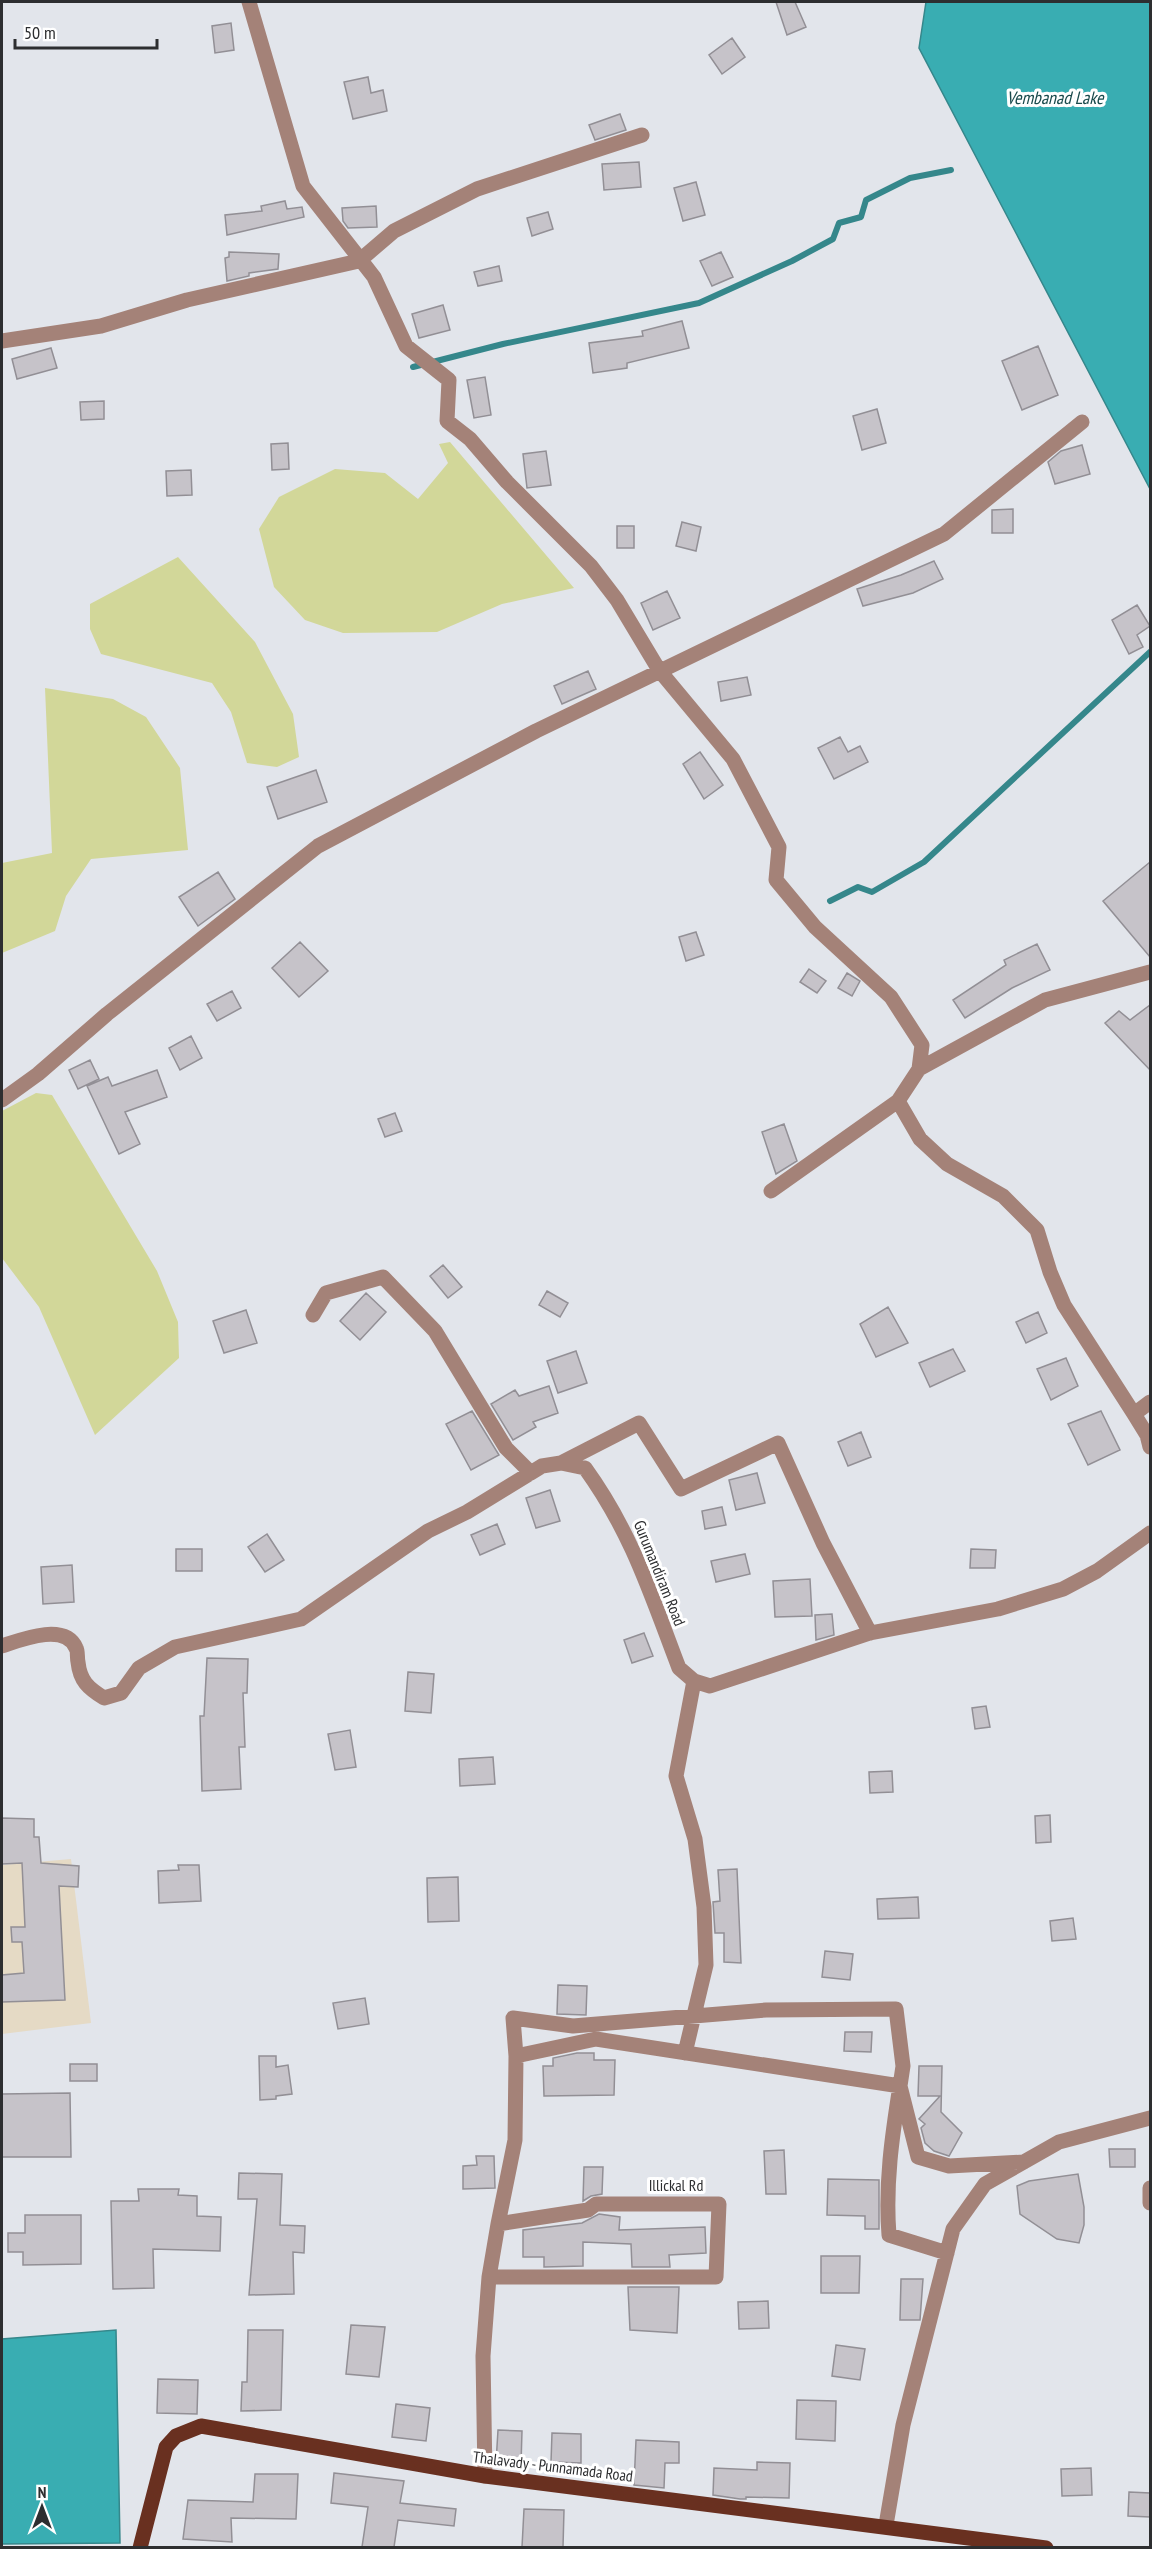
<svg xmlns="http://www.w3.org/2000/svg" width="1152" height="2549" font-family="'PT Sans Narrow',sans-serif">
<rect width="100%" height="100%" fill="#e2e5eb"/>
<path fill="#e5dac5" d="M71,1859L91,2023L2,2034V1865Z"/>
<path fill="#d2d799" d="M450,442L574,588L502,604L437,632L343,633L305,620L274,587L259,529L279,497L335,469L385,473L418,499L448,463L439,444Z
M178,557L255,642L293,714L299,757L277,767L247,763L231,712L212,683L101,654L90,629V604Z
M45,688L113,699L146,717L180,768L188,850L91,859L66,896L55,931L2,953V863L52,853Z
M36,1093L52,1095L157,1271L178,1322L179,1358L95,1435L39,1307L2,1258V1111Z"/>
<path fill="#39adb2" stroke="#35878b" stroke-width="1.5" d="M926,2H1150V489L919,48Z
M116,2330L120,2543L2,2544V2339Z"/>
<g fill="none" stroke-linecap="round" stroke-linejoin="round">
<path stroke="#35878b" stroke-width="6" d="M413,367L503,344L699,303L792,261L833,239L839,223L861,217L866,200L910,178L951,170
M830,901L858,887L872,892L924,862L1150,652"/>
</g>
<path fill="#c6c3c9" stroke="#928f95" stroke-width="1.5" d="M776,2H795L806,27L787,35Z
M231,23L234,50L215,53L212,26Z
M732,38L745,57L722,74L709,55Z
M368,77L371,93L383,90L387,111L353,119L344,82Z
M620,114L626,130L595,140L589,125Z
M639,162L641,187L604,190L602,164Z
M696,182L705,215L683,221L674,188Z
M285,201L287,209L302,207L304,217L227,235L225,215L262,211L261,206Z
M376,206L377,227L348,228L343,221L342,208Z
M548,212L553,229L532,236L527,218Z
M229,252L279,254L278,269L249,273V276L227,281L225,258L229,257Z
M721,252L733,277L712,286L700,261Z
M499,266L502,281L478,286L474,272Z
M443,305L450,330L419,338L412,314Z
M682,321L689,348L627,363V368L593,373L589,343L643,336L642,331Z
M1038,346L1058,395L1022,410L1002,361Z
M51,348L57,368L17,379L12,359Z
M485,377L491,415L474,418L467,380Z
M104,401V419L81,420L80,402Z
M877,409L886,443L862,450L853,416Z
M288,443L289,469L272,470L271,444Z
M1082,445L1090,474L1055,484L1048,462L1061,451Z
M546,451L551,485L527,488L523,454Z
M191,470L192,495L167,496L166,471Z
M1013,509V533H992V510Z
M682,522L701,527L696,551L676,546Z
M617,526H634V548H617Z
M934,561L943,579L913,593L863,606L857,589L901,575Z
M667,591L680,618L653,630L641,603Z
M1137,605L1150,626L1137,635L1143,647L1129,654L1112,620Z
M588,671L596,689L562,704L554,686Z
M747,677L751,695L721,701L718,682Z
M840,737L848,752L860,746L868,762L834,779L818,748Z
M700,752L723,785L704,799L683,764Z
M316,770L327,802L278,819L267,787Z
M1150,862V957L1103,901Z
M218,872L235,899L198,926L179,897Z
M696,932L704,955L686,961L679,937Z
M300,942L328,971L299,997L272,968Z
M1037,944L1050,970L1012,988L965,1018L953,1000L1006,965L1004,960Z
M809,969L826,981L817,993L800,982Z
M847,973L860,981L852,996L838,988Z
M232,991L241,1008L217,1021L207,1004Z
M1150,1005V1070L1105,1023L1119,1011L1130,1020Z
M191,1036L202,1058L180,1070L169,1048Z
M90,1060L99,1079L78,1089L69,1070Z
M157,1070L167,1097L125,1112L140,1144L119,1154L87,1086L108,1077L112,1086Z
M395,1113L402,1131L385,1137L378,1119Z
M784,1124L797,1161L776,1174L762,1132Z
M443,1265L462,1287L448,1298L430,1276Z
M547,1291L568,1303L560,1317L539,1305Z
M366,1293L386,1312L360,1340L340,1321Z
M888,1307L908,1343L876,1357L860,1324Z
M246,1310L257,1343L224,1353L213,1321Z
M1038,1312L1047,1333L1026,1343L1016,1322Z
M953,1349L965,1371L930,1387L919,1363Z
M576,1351L587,1383L558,1393L547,1361Z
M1066,1358L1078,1386L1051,1400L1037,1369Z
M549,1386L558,1413L533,1422L536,1427L513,1440L491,1404L515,1390L519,1396Z
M472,1411L499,1455L471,1470L446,1424Z
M1101,1411L1120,1450L1088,1465L1068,1424Z
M861,1432L871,1457L848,1466L838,1442Z
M757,1473L765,1503L736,1510L729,1480Z
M550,1490L560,1521L536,1528L526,1498Z
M722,1507L726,1525L705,1529L702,1511Z
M497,1524L505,1544L480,1555L471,1535Z
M267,1534L284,1560L265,1572L248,1547Z
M176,1549H202V1571H176Z
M971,1549L996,1550L995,1568H970Z
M745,1554L750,1574L716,1582L711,1561Z
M72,1565L74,1602L43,1604L41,1567Z
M810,1579L812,1616L775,1617L773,1581Z
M832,1614L834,1635L816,1640L815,1615Z
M644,1633L653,1656L632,1663L624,1640Z
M207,1658L248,1659L247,1693H243L245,1747H239L241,1789L202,1791L200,1716H204Z
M408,1672L434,1674L431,1713L405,1711Z
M986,1706L990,1727L975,1729L972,1708Z
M350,1730L356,1767L335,1770L328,1734Z
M493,1757L495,1784L460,1786L459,1759Z
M892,1771L893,1792L870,1793L869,1772Z
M1050,1815L1051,1842L1036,1843L1035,1816Z
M2,1818L34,1819V1837H39L41,1863L79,1866L78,1887L59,1886L65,2000L2,2002V1975L24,1973L22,1942H12L11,1927H25L22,1863L2,1864Z
M178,1865H199L201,1901L159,1903L158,1871L179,1870Z
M737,1869L741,1963L724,1962V1933H715L713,1902L720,1901L718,1870Z
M458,1877L459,1921L428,1922L427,1878Z
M918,1897L919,1918L878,1919L877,1899Z
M1073,1918L1076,1939L1052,1941L1050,1921Z
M825,1951L853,1954L850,1980L822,1977Z
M558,1985L587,1986L586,2015L557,2014Z
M365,1998L369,2024L338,2029L333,2003Z
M845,2032H872L871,2052L844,2051Z
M577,2053H594V2060H615L614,2095L544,2096L543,2066H553V2058Z
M259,2056H276V2067L288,2065L292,2094L276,2096V2099L260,2100Z
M70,2064H97V2081H70Z
M919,2066H942L941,2112L962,2133L949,2156L934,2151L925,2143L921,2128L925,2124L919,2119L940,2096H918Z
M70,2093L71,2157H2V2094Z
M1109,2149H1135V2167H1110Z
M784,2150L786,2194H766L764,2151Z
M476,2156H494L495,2188L463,2189V2166L477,2165Z
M584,2167H603L602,2194L591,2196L583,2201Z
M239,2173L282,2174L280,2225L305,2226L304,2253L293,2252L294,2294L249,2295L257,2199H238Z
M1078,2174L1084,2207V2225L1079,2243L1057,2239L1020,2214L1017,2186L1029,2181Z
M828,2179L879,2180V2229H865V2216L827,2215Z
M138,2189H179L178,2195L197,2196V2216L221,2217L220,2251L153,2249L154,2288L113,2289L111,2201H139Z
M599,2214L620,2217L619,2230L705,2227L706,2253L669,2255L670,2267H632L631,2244L583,2242V2266L544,2267V2257H523V2230L582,2223Z
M25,2215H81V2264L23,2265V2252H8V2233H25Z
M821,2256H860L859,2293H821Z
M901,2279H923L920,2320H900Z
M628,2287H679L677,2333L630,2330Z
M768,2301L769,2328L739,2329L738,2302Z
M351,2325L385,2327L379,2377L346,2374Z
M248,2330H283L281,2410L241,2411L242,2382H247Z
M836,2345L865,2349L860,2380L832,2376Z
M158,2379L198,2380L197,2414L157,2413Z
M797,2400L836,2401L835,2441L796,2439Z
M396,2404L430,2408L426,2441L392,2437Z
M498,2430L522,2431L521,2464L496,2463Z
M552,2433L581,2434V2463L551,2462Z
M636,2440L679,2442V2463H665L664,2488L634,2485Z
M757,2462L790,2463L789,2498L746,2497V2499H740L713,2495L714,2468L757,2470Z
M1091,2468L1092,2495L1062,2496L1061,2469Z
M334,2473L404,2481L400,2503L456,2509L454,2526L398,2520L394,2547H362L368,2507L331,2503Z
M255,2474H298L296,2519L231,2518L232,2542L183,2539L188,2500L253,2502Z
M1129,2492L1150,2493V2517L1128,2516Z
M524,2509L564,2510L563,2547H522Z"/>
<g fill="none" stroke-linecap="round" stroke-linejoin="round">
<path stroke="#a48278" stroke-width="15" d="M249,2L303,186L374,277L406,346L449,380L447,421L470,439L507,482L591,566L617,600L659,670L733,759L779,847L776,880L815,927L891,997L922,1045L919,1069L898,1101L920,1139L947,1164L1003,1196L1037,1230L1050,1272L1064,1305L1134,1414L1147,1435L1150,1447
M2,341L101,326L187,300L359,261L394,231L477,189L642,135
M919,1069L1045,1000L1150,972
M2,1100L38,1074L107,1014L318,846L536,731L944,534L1082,422
M771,1191L898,1101
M313,1315L326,1293L383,1277L435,1331L506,1448L531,1473
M1134,1414L1150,1402
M561,1463L639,1423L681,1489L778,1443L823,1543L870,1633
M2,1646C20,1640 65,1622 76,1648C78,1651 77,1658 78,1662C80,1681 88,1688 104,1698L121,1693L139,1668L175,1647L301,1619L428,1531L467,1512L542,1466L561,1463L585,1468C632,1533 651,1595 679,1668L694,1681L710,1686L870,1633L998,1609L1063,1589L1097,1571L1150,1533
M685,2053L706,1965L704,1907L695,1839L676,1776L694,1681
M516,2056L513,2018L573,2026L766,2010L896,2009L903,2066L900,2086L918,2157L949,2166L1024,2162
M1150,2188V2203
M498,2224L515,2140L516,2056L596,2039L900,2086C892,2136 885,2185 889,2235L947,2253
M485,2476L483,2356L489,2277L498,2224L588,2210L596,2204H719L716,2277H489
M886,2525L903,2425L953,2229L985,2184L1059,2142L1150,2118"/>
<path stroke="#693020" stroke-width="15" d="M140,2548L166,2447L176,2436L201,2426L485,2476L1046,2548"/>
</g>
<g text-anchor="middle" stroke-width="6" stroke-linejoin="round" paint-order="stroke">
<g font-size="16" fill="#2d2e30" stroke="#fff">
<text transform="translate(660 1573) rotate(68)" y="6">Gurumandiram Road</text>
<text x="676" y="2191">Illickal Rd</text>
<text transform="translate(553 2466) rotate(7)" y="6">Thalavady - Punnamada Road</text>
</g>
<g font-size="18" font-style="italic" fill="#194a4c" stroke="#fff">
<text x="1055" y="104">Vembanad Lake</text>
</g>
</g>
<rect width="1152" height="2549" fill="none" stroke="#2d2e30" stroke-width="6"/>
<g transform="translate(42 2507)" stroke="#ffffff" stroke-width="4.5" paint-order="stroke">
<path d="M0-4.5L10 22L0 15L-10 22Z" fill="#2d2e30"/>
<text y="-9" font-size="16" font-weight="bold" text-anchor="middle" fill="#2d2e30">N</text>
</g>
<path d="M15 39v9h142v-9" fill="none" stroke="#2d2e30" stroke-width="3"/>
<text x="24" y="39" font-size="18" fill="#2d2e30" stroke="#ffffff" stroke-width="4.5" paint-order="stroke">50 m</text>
</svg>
